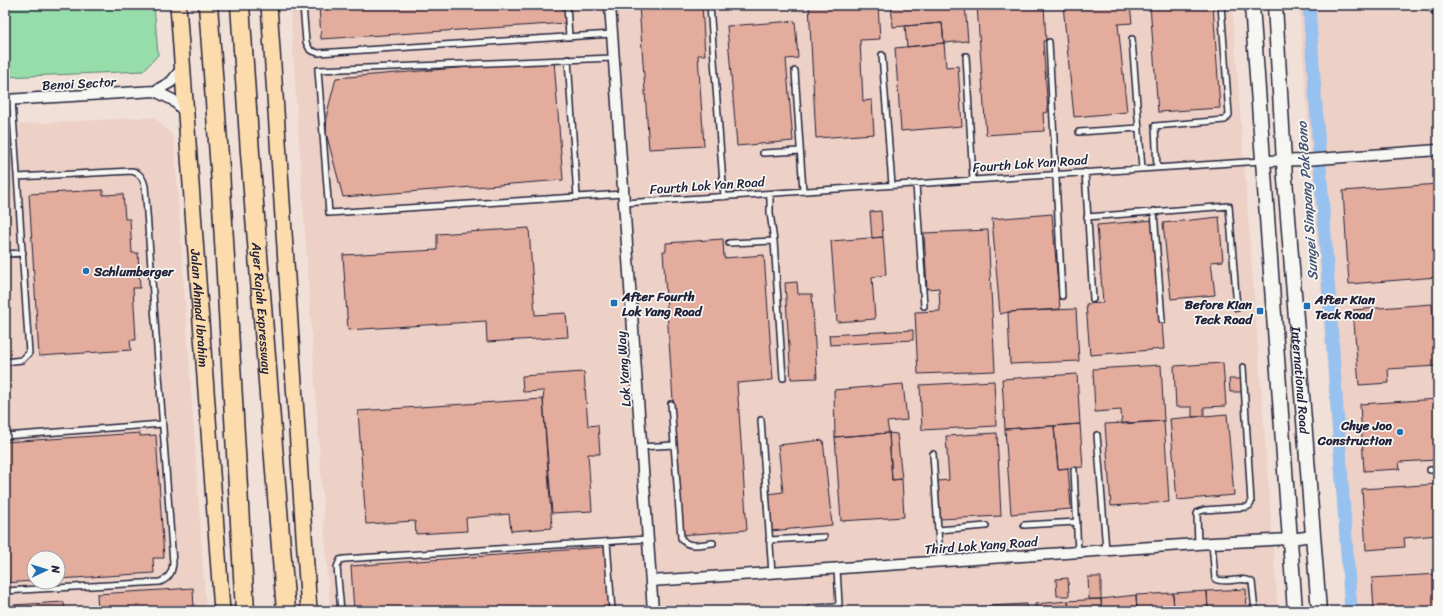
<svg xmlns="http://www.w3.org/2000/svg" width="1443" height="616" font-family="Sriracha,sans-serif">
<rect width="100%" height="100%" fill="#f1e0d8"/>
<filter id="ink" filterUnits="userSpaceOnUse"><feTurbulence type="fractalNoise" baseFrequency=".025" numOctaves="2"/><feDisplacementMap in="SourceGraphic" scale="8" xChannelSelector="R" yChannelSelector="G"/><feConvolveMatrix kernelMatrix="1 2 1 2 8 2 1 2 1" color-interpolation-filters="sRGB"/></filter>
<g filter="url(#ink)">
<path fill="#edd0c6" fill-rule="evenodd" d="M290,5H1232L1278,611H330Z
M1299,5H1438V611H1346Z
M154,117L174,137L206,611H5V125ZM34,558H58V582H34Z"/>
<path fill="#97ddaa" stroke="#5c8072" d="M5,5H154L158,55L143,71L5,77Z"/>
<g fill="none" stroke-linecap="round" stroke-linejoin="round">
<path stroke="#97c2f0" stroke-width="13" d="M1309,5L1351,611"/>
</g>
<path fill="#e4ac9c" stroke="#22223b" d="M319,5H566L567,23L321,39Z
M639,5H702L705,55H698L704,146L649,149Z
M809,5H878L880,39L860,40L863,101L872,100L874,134L816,138Z
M891,5H965L968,41L944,43L942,23L893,27Z
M977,5H1044L1046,41H1043L1048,112L1043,113L1044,131L986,135Z
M1063,5H1130L1132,23L1118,24L1127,112L1074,117Z
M1150,5H1213L1220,108L1158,112Z
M795,21L798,58L786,59L793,141L737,146L727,26Z
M942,23L944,43L907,47L905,26Z
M944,43L946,67L958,66L962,126L901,131L895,48Z
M554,60L563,180L343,197L326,133L327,113L336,78Z
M1438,184V247H1435L1437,277L1349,284L1343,191Z
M103,190V195L123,194L125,219H130L132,253H138L140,288H133L136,340H130L131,350L39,356L29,194Z
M881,211L883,237L872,238L870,212Z
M1052,214L1060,309L1008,312L1000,314L992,219Z
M1219,217L1223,261L1211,262L1215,295L1171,299L1163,223Z
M1154,220L1164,349L1090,355L1086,304L1103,303L1097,225Z
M529,228L535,315L566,313L568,337L487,342L486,321L348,330L343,255L437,250V234Z
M988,230L995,371L918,374L915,312L940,311L939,288L927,289L924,233Z
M883,237L886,275L872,277L875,319L837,322L831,241Z
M723,239L724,258L764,255L773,380L737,383L747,530L682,535L663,251H666V243Z
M797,282L798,294H812L817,378L791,379L785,283Z
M1432,304L1437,366L1388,369L1389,383L1359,385L1353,310Z
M1076,309L1079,361L1010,364L1008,312Z
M913,330V340L830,345L829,335Z
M1223,363L1226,406L1204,407V416L1192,417V407H1176L1174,366Z
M1161,365L1164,421L1122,424L1121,410L1095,412L1093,369Z
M584,372L588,426L598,425L600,454H588L592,511L552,513L543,399L544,391L523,392L522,376Z
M1077,374L1080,424L1005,429L1002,379Z
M1229,379H1242V392H1230Z
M994,381L996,426L922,430L920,385Z
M903,384L907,420L887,422L889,433L835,437L834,390Z
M543,399L552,528L511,531L509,514L466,518L467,531L416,534L415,521L366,524L358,411Z
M1438,399V460L1399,462L1400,469L1364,471L1360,404Z
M1227,414L1234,495L1177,500L1170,419Z
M1164,421L1169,502L1111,506L1105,424Z
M1080,424L1083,467L1058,469L1054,426Z
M1054,426L1058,469L1068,468L1071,509L1011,514L1005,429Z
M140,433V436L156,435L164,558H153L154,573L58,579V558H34V581L5,583V442Z
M889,433L892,480L902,479L904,517L841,521L835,437Z
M889,433L897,434L902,479L892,480Z
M997,433L1001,516L940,519L938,481L949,480L946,436Z
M823,440L832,525L771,531L767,494L783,492L778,445Z
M1438,484V535L1404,538L1405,547L1366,550L1362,489Z
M605,547L610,611H354L351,566Z
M1438,574V611H1374L1372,578Z
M1088,577H1101V599H1089Z
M1068,578L1069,596H1057L1056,579Z
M193,588L194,611H98L97,594Z
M1246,589L1247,611H1208L1207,591Z
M1207,591L1208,611H1174L1173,593Z
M1173,593L1174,611H1137L1136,595Z
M1136,595L1137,611H1102L1101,599Z
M1101,599L1102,611H1069L1068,601Z
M1068,601L1069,611H1036L1035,604Z
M64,602L65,611H14L13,605Z
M1026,604V611H990L989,606Z
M989,606L990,611H954V610Z
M922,610H954V611H922Z"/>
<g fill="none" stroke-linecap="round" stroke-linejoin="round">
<g stroke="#22223b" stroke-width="8">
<path id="lane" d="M303,5L306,42L310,50L318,53L612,34
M567,5L569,37
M713,5H710L724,197
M1132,39L1142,169
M1049,42L1062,296
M882,55L892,185
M966,56L973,180
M613,58L318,70L329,213L623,194
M568,59L577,197
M795,71L803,191
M1079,132L1139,128
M763,153L800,151
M1157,168L1155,126L1225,120L1229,115L1221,5
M1085,172L1093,299
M916,184L924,306
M770,194V213L774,241L783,378
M624,203L1262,161
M1154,211L1162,320
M1087,217L1229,206L1237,308
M729,243L774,241
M5,254L23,253
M5,362L22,360L29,353L12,100
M671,404L681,538C688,549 701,544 713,543
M761,420L772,573
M1097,435L1106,550
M5,436L162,424
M641,447L674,445
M933,454L940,561
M1074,470L1078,552
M1430,470H1438
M1024,525L1077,522
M938,530L986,526
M769,540L824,537
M607,542L612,611
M1212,543L1215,579C1227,585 1241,575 1252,582L1255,611
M1198,544L1197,514L1198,512L1204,510L1247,507L1249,506L1251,503L1243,367
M5,591L160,582C169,578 172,573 173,563L145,186C143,178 140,173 132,171L17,177
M341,611L337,567L340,560L344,559L647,539
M808,611L811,608L835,607L839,604L837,569"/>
</g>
<g stroke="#22223b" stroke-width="13">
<path id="street" d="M610,5L653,611
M155,91L173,100L186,113
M5,100L155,91L171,82L183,67
M1263,161L1305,160L1438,150
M651,581L1212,543L1290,539L1313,536"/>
</g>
<g stroke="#22223b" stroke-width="17">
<g id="secondary">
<path d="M1252,5L1295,611"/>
<path id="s1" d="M1275,5L1285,179L1319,611"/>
</g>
</g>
<g stroke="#22223b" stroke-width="18">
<g id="primary">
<path id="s2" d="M178,5L222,611"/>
<path d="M269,5L309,611"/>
</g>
</g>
<g stroke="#22223b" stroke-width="21">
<g id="highway">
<path d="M208,5L220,170L245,611"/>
<path id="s3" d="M240,5L250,153L286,611"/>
</g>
</g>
<use href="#lane" stroke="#f6f6f2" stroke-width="5"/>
<use href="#street" stroke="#f6f6f2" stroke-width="10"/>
<use href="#secondary" stroke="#f6f6f2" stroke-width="14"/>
<use href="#primary" stroke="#fcdcac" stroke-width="15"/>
<use href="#highway" stroke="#fcdcac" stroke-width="18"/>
<g stroke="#22223b" stroke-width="4.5">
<path id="rail" d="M1425,5L1438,17
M1436,5L1438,7"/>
</g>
<use href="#rail" stroke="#f6f6f2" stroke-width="3" stroke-dasharray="9" stroke-linecap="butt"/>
</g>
</g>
<g fill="#1f6fb2" stroke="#f6f6f2" stroke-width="1.5">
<circle cx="86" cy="271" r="4"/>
<rect x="610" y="299" width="8" height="8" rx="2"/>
<rect x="1303" y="302" width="8" height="8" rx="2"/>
<rect x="1256" y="307" width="8" height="8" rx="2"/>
<circle cx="1400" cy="432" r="4"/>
</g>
<g text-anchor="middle" stroke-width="3.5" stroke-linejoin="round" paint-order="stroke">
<g font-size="13" fill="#22223b" stroke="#f6f6f2">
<text transform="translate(79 83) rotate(-3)" y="5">Benoi Sector</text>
<text transform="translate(1030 163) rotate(-4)" y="5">Fourth Lok Yan Road</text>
<text transform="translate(707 185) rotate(-4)" y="5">Fourth Lok Yan Road</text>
<text dy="5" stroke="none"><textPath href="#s2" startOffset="304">Jalan Ahmad Ibrahim</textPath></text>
<text dy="5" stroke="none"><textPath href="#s3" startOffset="304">Ayer Rajah Expressway</textPath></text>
<text transform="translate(623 369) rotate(-94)" y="5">Lok Yang Way</text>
<text dy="5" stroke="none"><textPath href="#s1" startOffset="376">International Road</textPath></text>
<text transform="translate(981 545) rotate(-4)" y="5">Third Lok Yang Road</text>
</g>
<g font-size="13" font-weight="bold" fill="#22223b" stroke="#f6f6f2" text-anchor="start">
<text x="94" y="276">Schlumberger</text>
<text x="622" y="301">After Fourth<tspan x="622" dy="15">Lok Yang Road</tspan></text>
<text x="1315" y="304">After Kian<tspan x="1315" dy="15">Teck Road</tspan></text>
<text x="1252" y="309" text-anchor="end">Before Kian<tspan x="1252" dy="15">Teck Road</tspan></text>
<text x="1392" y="430" text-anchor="end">Chye Joo<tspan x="1392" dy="15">Construction</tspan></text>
</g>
<g font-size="14" font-style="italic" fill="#455271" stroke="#f6f6f2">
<text transform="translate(1307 201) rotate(-94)" y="5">Sungei Simpang Pak Bono</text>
</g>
</g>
<rect width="1443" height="616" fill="none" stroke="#f6f6f2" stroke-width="20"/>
<rect x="10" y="10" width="1423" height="596" fill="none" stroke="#22223b" stroke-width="1.5" filter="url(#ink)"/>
<g transform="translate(46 570) rotate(86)"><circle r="19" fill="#f6f6f2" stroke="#a1a1a9"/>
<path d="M0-3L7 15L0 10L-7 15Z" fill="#1f6fb2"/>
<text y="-6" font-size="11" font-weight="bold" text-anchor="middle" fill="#22223b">N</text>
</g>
</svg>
